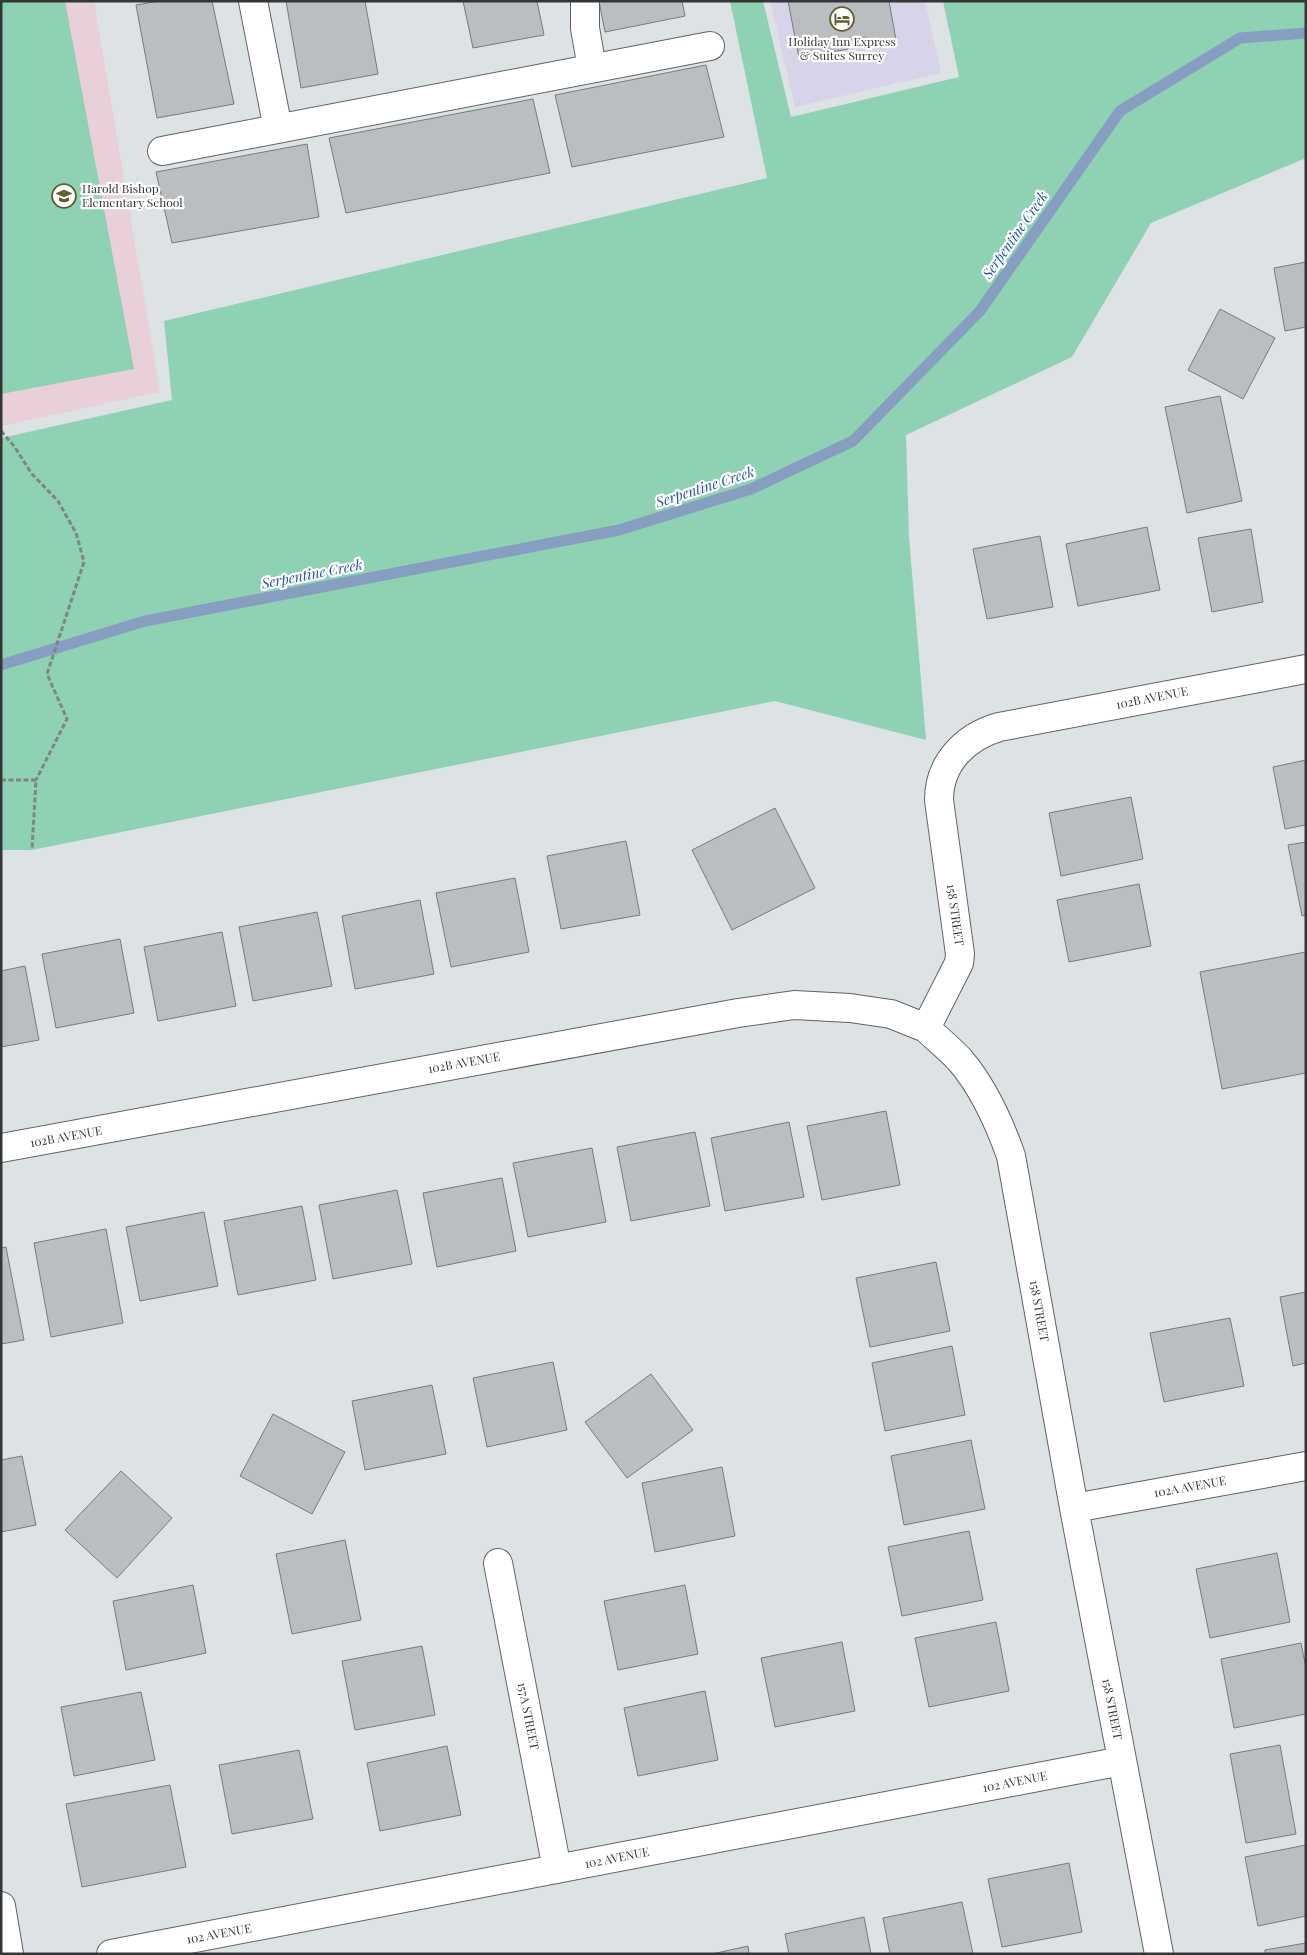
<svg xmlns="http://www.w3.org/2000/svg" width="1307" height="1955" font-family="'Playfair Display',serif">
<rect width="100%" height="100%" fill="#dde2e5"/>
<path fill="#d7d4ea" d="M770,1H925L941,73L795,107Z"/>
<path fill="#e9d0d8" d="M1,1H94L160,392L1,426Z"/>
<path fill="#8fd1b3" d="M1,1H65L134,369L1,394Z
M730,1H763L791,117L959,77L943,1H1306V158L1151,223L1072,357L906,435L909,537L926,740L775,701L32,850H1V438L172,400L164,321L767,178Z"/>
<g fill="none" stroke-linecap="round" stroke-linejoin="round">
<path stroke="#869fc0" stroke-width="11" d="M1,665L145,621L619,530L751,489L853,441L980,311L1120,111L1240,38L1306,33"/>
</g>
<path fill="#babec1" stroke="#777b7f" d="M159,1H212L234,104L157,118L136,5Z
M286,1H365L378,74L301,88Z
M463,1H537L544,35L473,48Z
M599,1H682L685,16L605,32Z
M788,1H889L896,40L869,46L867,37L846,41L848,49L799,58Z
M706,65L724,137L572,167L555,95Z
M533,99L550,173L346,213L329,138Z
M307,144L319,217L172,243L156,172Z
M1306,262V327L1285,331L1274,268Z
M1220,309L1275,338L1243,399L1188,370Z
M1220,396L1242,501L1187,513L1165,407Z
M1147,527L1160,590L1078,606L1066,544Z
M1251,529L1263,602L1212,612L1198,538Z
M1040,536L1053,607L987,619L973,549Z
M1306,760V825L1285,829L1273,767Z
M1131,797L1143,859L1061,876L1049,813Z
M775,808L815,888L732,930L692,850Z
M626,841L640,915L561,929L547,856Z
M1306,842V915L1302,916L1288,845Z
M515,878L529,952L451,967L436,893Z
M1139,884L1151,946L1069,962L1057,900Z
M420,900L434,974L355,989L342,916Z
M317,912L332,986L253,1001L239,927Z
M222,932L236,1006L158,1021L144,947Z
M120,939L134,1013L56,1028L42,954Z
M1306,952V1073L1222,1089L1200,972Z
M25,966L39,1040L1,1047V971Z
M886,1111L900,1185L822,1200L807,1126Z
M789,1122L804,1197L725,1211L711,1138Z
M695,1132L710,1206L631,1221L617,1147Z
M592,1148L606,1222L528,1237L513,1163Z
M502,1178L516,1251L437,1267L423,1193Z
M397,1190L412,1264L333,1279L319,1205Z
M302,1206L316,1280L238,1295L224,1221Z
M204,1212L218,1286L140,1301L126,1227Z
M106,1229L123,1323L51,1337L34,1243Z
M6,1247L24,1340L1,1344V1248Z
M936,1262L950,1331L870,1347L856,1278Z
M1306,1292V1363L1293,1366L1280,1297Z
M1230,1318L1244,1386L1164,1402L1150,1333Z
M952,1346L965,1415L885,1431L872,1363Z
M553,1362L567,1430L487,1447L473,1378Z
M651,1374L693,1430L627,1478L585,1422Z
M432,1385L446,1454L365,1470L352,1401Z
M273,1414L345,1452L312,1514L240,1476Z
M971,1440L985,1509L904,1525L891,1456Z
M22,1456L36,1525L1,1532V1460Z
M722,1467L735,1536L655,1552L642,1483Z
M121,1471L172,1518L117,1578L65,1530Z
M969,1531L983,1600L902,1616L888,1547Z
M345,1540L361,1620L292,1634L276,1554Z
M1277,1553L1290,1622L1210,1638L1196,1569Z
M193,1585L206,1653L126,1670L113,1601Z
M685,1585L698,1654L618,1670L604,1601Z
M996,1622L1009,1691L929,1707L915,1638Z
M842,1642L855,1711L775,1727L761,1658Z
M1301,1643L1306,1668V1714L1234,1728L1221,1659Z
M422,1646L435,1715L355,1730L342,1661Z
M705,1691L718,1760L638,1776L624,1708Z
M141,1692L155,1760L74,1776L61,1707Z
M1280,1745L1296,1834L1246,1843L1230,1754Z
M447,1746L461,1815L380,1831L367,1763Z
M299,1750L313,1819L232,1834L219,1765Z
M170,1785L186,1867L82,1887L66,1804Z
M1306,1845V1916L1258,1926L1245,1857Z
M1069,1863L1082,1932L1002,1947L988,1879Z
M962,1902L973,1954H890L883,1918Z
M864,1917L871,1954H789L785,1934Z
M1306,1943V1954H1265V1950Z
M748,1946L749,1954H712Z"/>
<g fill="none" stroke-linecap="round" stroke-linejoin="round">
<g stroke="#5f6366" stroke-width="30">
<path id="minor" d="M253,1L278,129
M585,1V28L592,68
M162,151L710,46
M1,1148L738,1013L794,1005L850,1008L891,1014L926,1028
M1074,1508L1306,1466
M498,1563L557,1869
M1,1906L9,1954
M111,1954L1122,1761
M1159,1954L1074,1508L1011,1156C999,1122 984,1088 960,1060C950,1049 937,1039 926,1028L959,963L960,954L939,800C939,763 965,737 999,727L1306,669"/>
</g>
<path stroke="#818487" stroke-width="3" stroke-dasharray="5 2.5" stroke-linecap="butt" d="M1,431L14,446L32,474L58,501L76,533L84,562L47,674L67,719L36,780
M1,780H36L32,850"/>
<use href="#minor" stroke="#fff" stroke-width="28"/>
</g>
<defs>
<g id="hotel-ring" transform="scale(1.25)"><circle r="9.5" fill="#fff" stroke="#5e5f2d" stroke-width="1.5"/><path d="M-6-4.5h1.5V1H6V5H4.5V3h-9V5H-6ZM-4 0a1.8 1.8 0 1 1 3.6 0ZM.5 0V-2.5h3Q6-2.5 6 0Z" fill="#5e5f2d"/></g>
<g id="school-ring" transform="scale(1.25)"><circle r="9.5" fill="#fff" stroke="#5e5f2d" stroke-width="1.5"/><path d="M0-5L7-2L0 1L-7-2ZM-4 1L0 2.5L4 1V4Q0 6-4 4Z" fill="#5e5f2d"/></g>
</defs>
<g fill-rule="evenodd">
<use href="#hotel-ring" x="842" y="19"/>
<use href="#school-ring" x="64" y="196"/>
</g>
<g text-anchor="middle" stroke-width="4.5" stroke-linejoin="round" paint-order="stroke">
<g font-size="12" fill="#353638" stroke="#fff">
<text x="842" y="46">Holiday Inn Express<tspan x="842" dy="14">&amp; Suites Surrey</tspan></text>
<text x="82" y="193" text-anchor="start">Harold Bishop<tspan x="82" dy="14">Elementary School</tspan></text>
</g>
<g font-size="12" fill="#353638" stroke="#fff">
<text transform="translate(1152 698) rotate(-11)" y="4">102B AVENUE</text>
<text transform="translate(955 915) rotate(82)" y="4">158 STREET</text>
<text transform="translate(464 1063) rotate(-10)" y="4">102B AVENUE</text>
<text transform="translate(66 1137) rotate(-10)" y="4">102B AVENUE</text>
<text transform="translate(1039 1311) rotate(80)" y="4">158 STREET</text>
<text transform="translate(1190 1487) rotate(-10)" y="4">102A AVENUE</text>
<text transform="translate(1112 1709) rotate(79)" y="4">158 STREET</text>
<text transform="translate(528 1716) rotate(79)" y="4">157A STREET</text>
<text transform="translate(1015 1782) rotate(-11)" y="4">102 AVENUE</text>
<text transform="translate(617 1858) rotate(-11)" y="4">102 AVENUE</text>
<text transform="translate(219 1934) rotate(-10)" y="4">102 AVENUE</text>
</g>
<g font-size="14" font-style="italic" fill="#20559a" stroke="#fff">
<text transform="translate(1015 235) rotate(-55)" y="5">Serpentine Creek</text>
<text transform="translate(705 487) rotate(-18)" y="5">Serpentine Creek</text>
<text transform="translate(312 574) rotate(-11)" y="5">Serpentine Creek</text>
</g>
</g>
<rect width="1307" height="1955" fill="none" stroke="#353638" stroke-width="5"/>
</svg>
